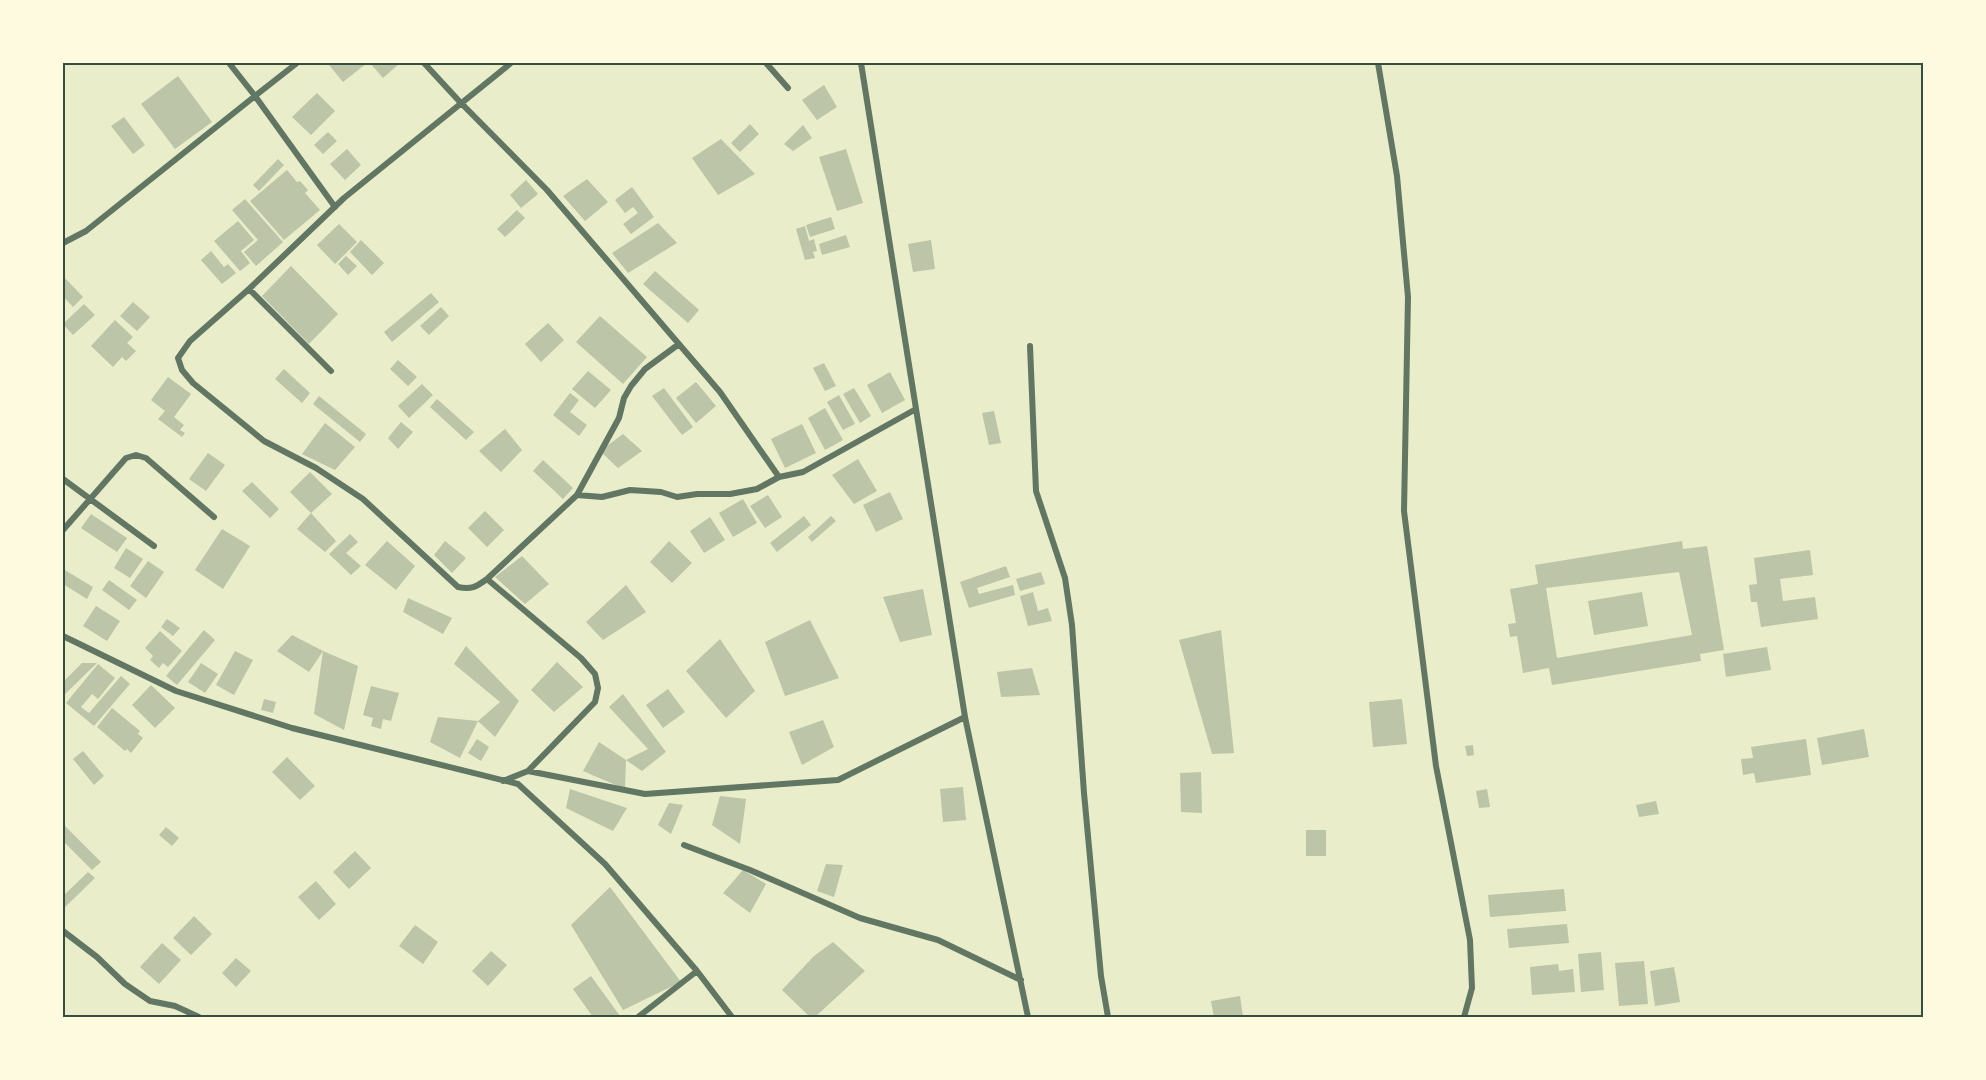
<svg xmlns="http://www.w3.org/2000/svg" width="1986" height="1080" font-family="'DejaVu Sans',sans-serif">
<rect width="100%" height="100%" fill="#e9edc9"/>
<path fill="#bcc5a7" fill-rule="evenodd" d="M332,63H367L343,82L329,65Z
M370,63H400L383,78Z
M178,76L212,122L175,149L141,104Z
M824,85L837,107L817,120L802,100Z
M317,93L335,111L311,135L292,117Z
M124,117L145,145L133,154L111,126Z
M750,124L759,134L740,152L731,143Z
M803,125L812,138L793,151L784,144Z
M328,132L337,141L323,154L314,145Z
M721,139L755,174L718,195L692,158Z
M347,149L361,165L345,180L330,164Z
M846,149L863,203L837,211L819,157Z
M278,159L284,165L259,191L253,185Z
M287,170L297,182L300,181L308,190L305,193L320,210L284,240L250,201Z
M587,179L608,202L585,221L563,196Z
M526,180L538,194L521,208L510,195Z
M632,187L654,217L631,234L623,224L638,213L633,207L625,213L615,200Z
M245,199L283,242L256,266L244,252L258,240L232,210Z
M517,210L525,218L505,237L497,229Z
M831,217L835,229L810,237L806,225Z
M238,221L254,240L241,251L250,263L240,271L214,241Z
M658,223L677,243L628,273L612,253Z
M339,224L357,242L335,264L317,245Z
M805,226L809,241L814,239L817,251L813,252L815,258L805,260L796,229Z
M846,235L850,247L822,255L819,244Z
M361,240L384,263L372,275L350,252Z
M931,240L935,269L913,272L908,244Z
M211,251L224,267L228,264L236,273L222,284L201,260Z
M346,256L357,266L348,275L338,264Z
M291,266L338,314L309,344L262,296Z
M655,271L699,310L688,323L643,284Z
M63,276L83,297L73,307L63,296Z
M431,293L439,302L392,342L384,332Z
M133,302L150,317L137,331L120,316Z
M84,304L95,315L73,335L63,324Z
M441,307L449,316L429,335L420,326Z
M600,316L647,357L623,384L576,342Z
M115,320L133,337L127,343L136,351L126,361L122,357L113,367L91,346Z
M548,323L564,340L541,362L525,344Z
M398,360L417,377L408,386L390,369Z
M824,363L836,386L825,391L813,368Z
M284,369L310,393L302,403L275,379Z
M588,371L611,390L595,408L572,389Z
M890,372L905,400L882,413L867,385Z
M168,377L191,394L174,417L184,425L180,430L185,433L182,437L158,419L165,411L151,400Z
M696,382L716,406L696,423L676,398Z
M422,384L433,395L409,418L398,406Z
M664,388L693,427L682,435L652,396Z
M854,388L871,416L860,423L843,394Z
M570,393L579,400L570,412L587,425L579,436L553,415Z
M839,395L855,424L843,430L827,402Z
M319,396L366,434L360,442L313,404Z
M437,399L474,432L466,440L430,407Z
M825,408L843,440L825,450L808,418Z
M994,411L1001,443L989,445L982,413Z
M401,422L413,432L398,449L388,438Z
M325,423L355,447L335,470L302,454Z
M802,424L816,453L785,468L771,439Z
M505,429L522,450L501,472L479,451Z
M623,434L642,451L618,468L600,451Z
M208,453L225,465L206,491L189,479Z
M858,459L877,491L854,504L832,475Z
M543,460L573,488L563,499L533,471Z
M310,472L332,494L311,513L290,492Z
M252,482L279,509L270,518L242,491Z
M890,492L903,519L876,532L863,505Z
M768,495L782,517L765,528L750,506Z
M743,499L757,523L733,537L719,513Z
M485,511L504,530L487,547L468,528Z
M311,513L336,541L325,552L297,529Z
M91,514L127,538L117,552L81,528Z
M804,516L811,525L777,552L770,543Z
M831,516L836,521L812,542L808,537Z
M710,517L725,540L704,553L690,531Z
M222,529L250,546L223,589L195,570Z
M350,534L358,542L346,553L361,566L351,575L329,554Z
M387,541L415,566L396,590L365,565Z
M445,541L466,558L452,573L434,555Z
M669,541L692,563L672,583L650,562Z
M1682,541L1683,549L1707,546L1724,650L1700,654L1701,661L1552,685L1549,668L1523,673L1517,636L1510,637L1508,624L1516,623L1510,589L1538,584L1535,565ZM1679,572L1692,635L1557,658L1546,588Z
M126,548L143,559L130,578L114,568Z
M1810,550L1813,575L1780,579L1783,601L1815,597L1818,619L1761,627L1757,602H1751L1749,585L1757,584L1754,558Z
M522,556L549,584L525,604L495,577Z
M148,561L164,572L146,598L130,586Z
M1006,566L1010,577L977,588L979,594L1013,585L1015,595L969,608L960,582Z
M63,569L93,587L87,599L63,584Z
M1041,572L1045,584L1020,591L1016,579Z
M109,580L137,600L129,610L102,590Z
M626,585L646,612L603,640L586,622Z
M923,589L932,635L900,642L883,597Z
M1033,592L1038,611L1048,608L1052,621L1028,626L1020,596Z
M1642,592L1648,626L1594,635L1588,601Z
M408,598L452,618L443,634L403,612Z
M96,606L120,621L107,641L83,626Z
M167,619L180,628L173,636L161,627Z
M810,620L839,678L785,696L765,642Z
M204,630L215,640L177,685L166,676Z
M1221,630L1234,753L1212,754L1179,640Z
M160,631L182,651L168,667L163,663L159,668L150,660L153,656L145,648Z
M292,635L323,651L309,672L277,651Z
M720,639L755,691L726,718L686,671Z
M466,646L519,701L495,737L478,721L500,702L454,664Z
M1767,647L1771,670L1726,677L1723,654Z
M235,651L253,660L234,695L216,685Z
M323,651L358,666L344,730L314,714Z
M557,662L583,687L554,712L531,690Z
M82,663H97L63,696V682Z
M201,663L218,674L205,693L188,682Z
M98,664L115,678L98,699L92,694L81,707L89,713L121,676L130,684L94,726L66,703Z
M1032,668L1040,695L1001,697L997,672Z
M151,685L175,708L155,728L132,705Z
M371,686L399,693L391,721L383,719L381,729L371,726L373,718L363,715Z
M668,689L685,712L663,728L646,705Z
M623,694L666,752L642,771L626,760L648,749L609,707Z
M264,699L276,702L273,713L261,710Z
M1402,699L1407,744L1373,747L1369,702Z
M112,708L140,731L138,734L143,738L131,753L127,749L125,751L97,727Z
M438,717L478,721L460,758L430,742Z
M823,720L834,747L802,765L789,732Z
M1864,729L1869,757L1822,765L1817,738Z
M477,739L489,747L481,761L468,753Z
M1806,739L1811,775L1756,783L1754,773L1743,775L1741,759L1753,758L1751,747Z
M599,742L626,760L625,789L583,771Z
M1473,745L1474,755L1467,756L1465,746Z
M83,751L104,776L94,785L73,759Z
M287,757L315,786L300,800L272,772Z
M1201,772L1202,813L1181,812L1180,773Z
M963,787L966,820L943,822L940,789Z
M570,789L627,808L613,831L566,808Z
M1487,789L1490,807L1479,808L1476,791Z
M720,796L746,799L740,844L712,825Z
M1656,801L1659,814L1639,817L1636,805Z
M669,803L683,805L671,834L658,825Z
M63,824L101,862L92,870L63,841Z
M166,827L179,838L172,846L159,835Z
M1306,830H1326V856H1306Z
M355,851L371,868L349,889L333,872Z
M826,864L843,865L834,897L817,891Z
M743,870L766,884L750,913L723,893Z
M88,872L95,878L63,909V896Z
M316,881L336,904L319,920L298,897Z
M610,887L681,982L623,1010L571,925Z
M1564,889L1566,911L1490,917L1488,895Z
M194,916L212,934L191,955L173,938Z
M1567,924L1569,943L1509,948L1507,929Z
M415,925L438,942L423,964L399,946Z
M833,942L865,971L815,1017H810L782,990L814,956Z
M162,943L181,960L159,984L140,967Z
M491,951L507,965L488,986L472,971Z
M1601,952L1604,990L1581,992L1578,954Z
M236,958L251,971L236,987L222,973Z
M1644,961L1648,1004L1619,1006L1615,963Z
M1558,964L1559,971L1573,969L1575,992L1532,995L1530,967Z
M1674,967L1680,1002L1655,1006L1650,971Z
M591,976L620,1016L618,1017H593L573,989Z
M1240,996L1243,1017H1214L1211,1001Z"/>
<g fill="none" stroke-linecap="round" stroke-linejoin="round">
<path stroke="#617663" stroke-width="6" d="M229,63L255,96L297,63
M424,63L460,102L547,190L720,392L779,477L803,472L916,409
M511,63L344,198L249,289L190,341L178,358L182,370L193,383L264,441L316,468L363,499L458,587C471,590 476,587 487,579L577,495L619,418L624,398L631,386L645,369L679,344
M766,63L788,88
M861,63L965,717L1028,1017
M1378,63L1397,176L1408,297L1404,511L1436,766L1470,940L1472,988L1464,1017
M63,243L86,231L255,96L335,207
M249,289L331,371
M1030,346L1036,491L1065,578L1072,625L1084,793L1101,976L1108,1017
M63,479L154,546
M577,495L602,497L630,490L661,492L677,497L697,494H730L757,489L779,477
M63,530L126,458L136,455L146,458L214,517
M487,579L581,658L595,674L598,688L595,702L528,771
M63,636L176,691L292,728L518,784L605,864L697,971L732,1017
M503,781L528,771L645,794L838,780L965,717
M684,845L750,870L860,918L938,940L1021,980
M63,931L97,957L125,984L150,1001L175,1006L199,1017
M638,1017L697,971"/>
</g>
<rect width="1986" height="1080" fill="none" stroke="#fefae0" stroke-width="129"/>
<rect x="64" y="64" width="1858" height="952" fill="none" stroke="#344e41" stroke-width="2"/>
</svg>
